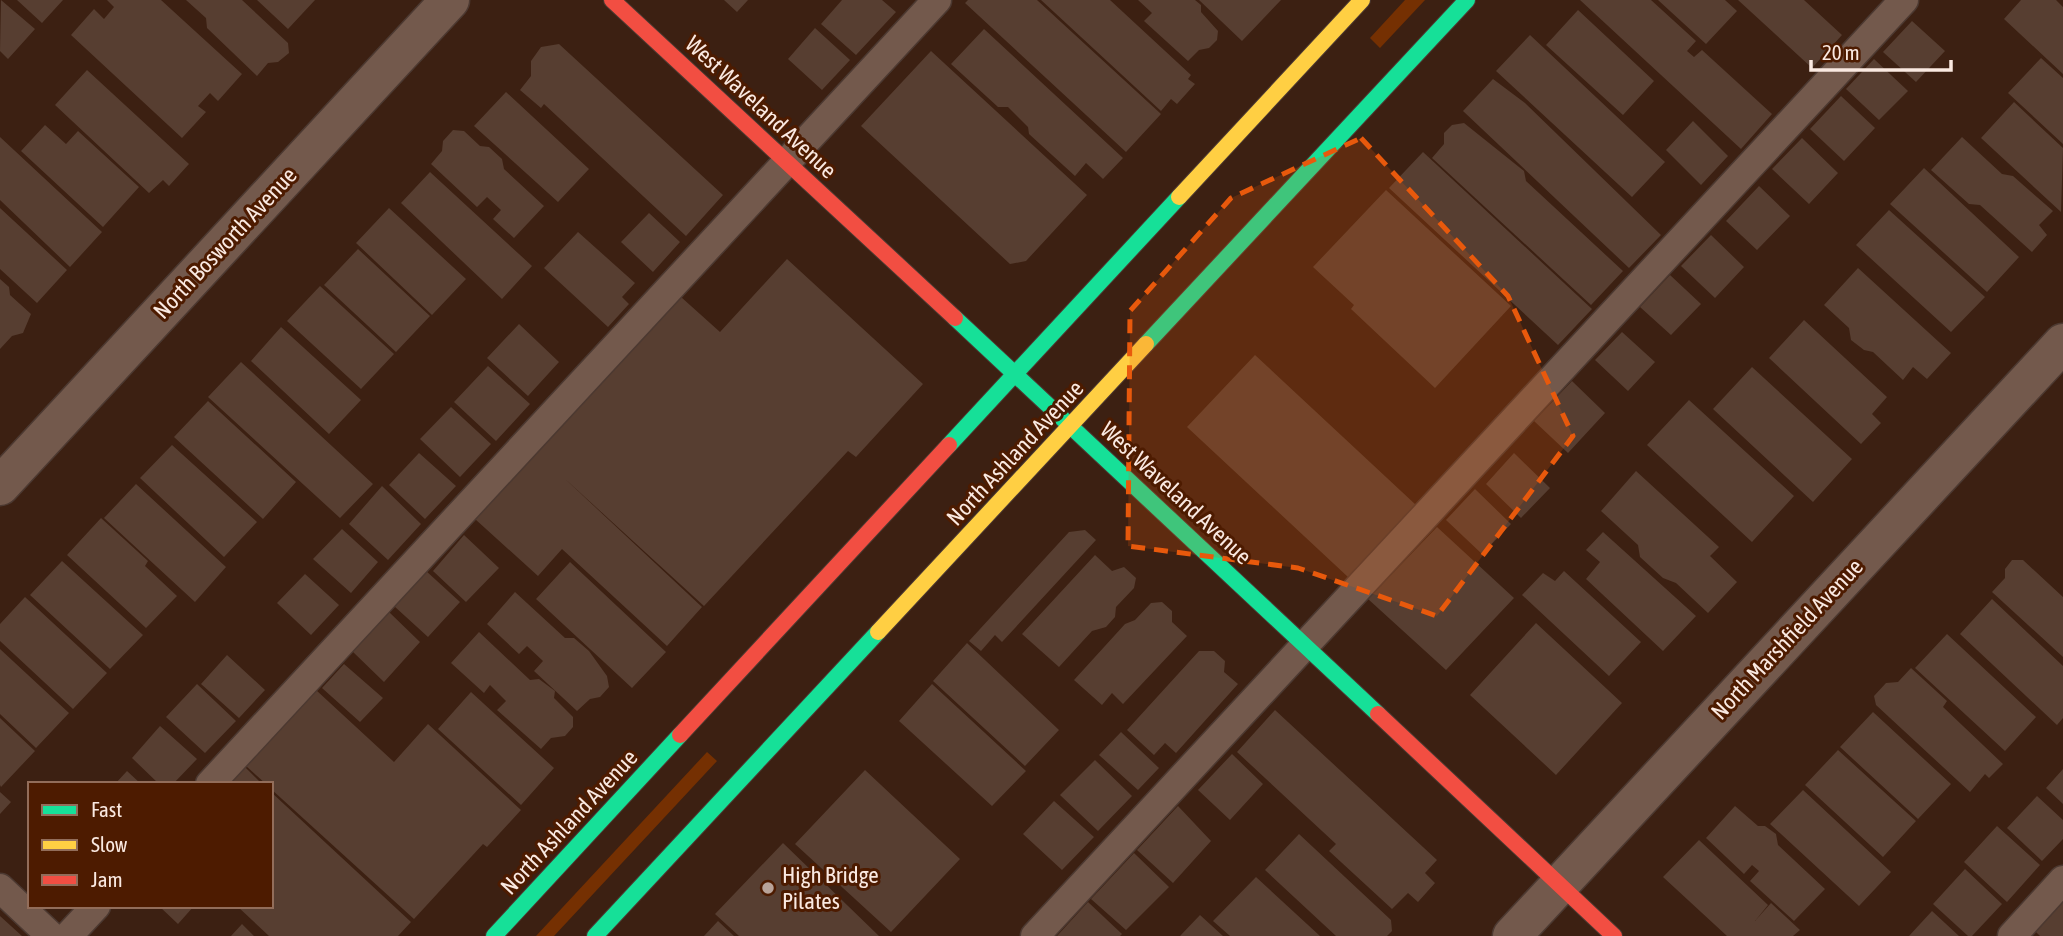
<svg xmlns="http://www.w3.org/2000/svg" width="2063" height="936" font-family="'Asap Condensed',sans-serif">
<rect width="100%" height="100%" fill="#3c2012"/>
<path fill="#753002" d="M1405,0H1425L1380,48L1370,38Z
M707,752L717,761L554,936H536Z"/>
<path fill="#573e31" d="M1,0L35,29L8,59L0,51Z
M17,0H63L42,23Z
M107,0H161L242,74L218,101L210,93L198,106L206,112L182,138L71,35L94,9L104,19L114,7Z
M186,0H242L288,43L289,53L278,62L268,63L257,76L207,28L206,18Z
M257,0H315L288,29Z
M724,0H748L737,12Z
M842,0H882L896,12L856,55L821,24Z
M968,0H1037L1161,114L1126,152L965,3Z
M1041,0H1110L1191,75L1188,79L1195,84L1177,104L1171,99L1161,111Z
M1138,0H1195L1201,5V12L1218,31L1217,40L1209,48L1199,50L1188,61L1144,21L1152,13Z
M1199,0H1281L1242,41Z
M1580,0H1651L1696,41L1687,51L1694,57L1702,50L1772,114L1741,149Z
M1658,0H1725L1737,11L1706,44Z
M1738,0H1804L1842,35L1812,68Z
M2021,0H2056L2063,7V74L2004,19Z
M1578,10L1654,81L1623,115L1546,45Z
M1912,21L1945,51L1916,82L1883,52Z
M815,28L850,60L822,90L788,59Z
M984,29L1123,158L1103,179L1086,163L1075,176L1029,134L1028,127L1008,107H998L951,64Z
M1530,35L1665,162L1632,197L1496,71Z
M559,44L723,195L686,236L544,104L541,108L520,90L531,76V61L541,47Z
M931,51L1087,195L1026,261L1010,264L861,126Z
M2041,58L2063,78V144L2008,93Z
M1874,59L1908,91L1879,120L1846,89Z
M87,70L189,164L169,186L163,180L149,193L55,105Z
M1493,79L1525,103L1661,235L1629,268L1463,111Z
M506,92L589,169L558,202L474,126Z
M1841,96L1875,128L1844,161L1810,129Z
M2014,102L2063,148L2061,212L1981,138Z
M1693,121L1728,156L1701,185L1666,150Z
M1464,123L1524,171L1526,181L1623,271L1591,305L1432,158L1444,144V133L1452,125Z
M45,125L66,144L78,131L139,187L103,227L21,151Z
M453,130L464,131L480,146L489,147L502,159L504,169L544,206L514,238L493,219L501,210L487,197L477,207L431,164L442,151L443,141Z
M0,137L102,232L70,267L0,200Z
M1962,137L2002,174L2013,176L2053,211L2039,225L2047,235L2032,252L1980,205L1969,204L1931,170Z
M1802,138L1838,173L1809,204L1772,169Z
M1423,152L1592,309L1558,345L1389,188Z
M1924,168L2019,257L1987,292L1890,204Z
M430,172L532,266L502,299L401,203Z
M1759,186L1790,216L1757,250L1726,221Z
M1386,190L1511,306L1435,388L1351,309L1354,305L1313,267Z
M0,208L67,270L37,303L0,269Z
M389,208L466,279L432,315L356,243Z
M1889,210L1985,297L1951,332L1856,245Z
M649,213L680,242L653,272L621,242Z
M578,232L635,283L622,297L629,304L608,327L544,268Z
M1711,235L1744,267L1715,298L1681,266Z
M358,249L430,316L396,352L324,285Z
M787,259L923,384L856,457L848,451L704,606L563,477L702,607L667,646L562,549L538,576L475,519L681,297L720,332Z
M1858,268L1951,353L1927,379L1913,367L1903,380L1873,352L1864,350L1851,340L1849,328L1824,305Z
M1670,275L1701,304L1671,335L1640,307Z
M0,279L9,287L10,295L31,314L23,333L12,336L0,349Z
M320,286L394,354L361,389L287,321Z
M1804,320L1887,397L1872,414L1881,423L1861,444L1769,358Z
M519,324L559,362L528,396L487,358Z
M281,327L361,400L329,434L251,361Z
M1622,332L1655,362L1628,391L1595,360Z
M1255,355L1416,505L1348,577L1187,427Z
M241,362L373,484L340,518L208,397Z
M488,366L530,404L496,441L454,402Z
M1752,367L1852,459L1813,502L1713,409Z
M1572,381L1605,413L1568,453L1534,421Z
M1689,400L1794,496L1752,542L1647,445Z
M208,401L296,482L263,519L174,437Z
M451,407L491,444L460,477L420,439Z
M172,445L257,522L224,557L140,478Z
M419,453L456,486L425,519L389,485Z
M1514,453L1550,488L1521,518L1486,484Z
M1636,471L1719,547L1710,556L1737,582L1708,613L1676,583L1663,578L1640,557L1638,545L1601,511Z
M136,484L226,567L195,602L104,518Z
M382,486L421,524L388,560L349,524Z
M1475,489L1511,524L1482,554L1446,520Z
M101,518L148,561L145,566L177,596L146,628L67,555Z
M1437,527L1514,598L1446,670L1368,599Z
M342,529L378,562L351,593L313,559Z
M1085,530L1096,540L1002,642L995,635L981,651L969,641L1069,532Z
M1603,532L1696,616L1663,651L1586,579L1600,562L1586,550Z
M464,535L499,568L466,602L433,571Z
M1095,555L1112,571L1124,567L1136,578L1134,588L1116,607L1115,617L1106,627L1092,631L1059,667L1022,634Z
M2012,560H2023L2063,597V657L1992,592L2005,578V569Z
M62,561L143,635L110,669L30,595Z
M570,562L666,652L632,688L536,599Z
M425,570L460,602L428,637L394,606Z
M1564,571L1641,642L1609,676L1522,595L1543,573L1555,581Z
M305,574L339,605L311,635L277,603Z
M515,592L565,638H574L589,651L607,676L609,687L600,697L590,699L577,711L534,671L543,661L527,646L519,654L487,624Z
M25,597L107,673L73,709L0,641V624Z
M1992,599L2063,666V718L2057,725L1960,634Z
M1162,602L1172,611V622L1187,636L1123,704L1112,693L1102,705L1074,680L1125,624L1135,620L1151,603Z
M389,612L420,642L384,682L352,651Z
M1536,623L1622,703L1556,775L1470,695Z
M479,632L530,680L539,679L555,691L554,698L573,717V727L565,736L551,738L541,749L497,710L506,701L490,685L484,693L451,663Z
M1947,634L2036,717L2005,751L1915,668Z
M967,643L1059,730L1025,766L933,681Z
M0,649L69,713L36,748L0,714Z
M1199,651H1214L1225,661L1224,672L1238,684L1176,753L1165,743L1154,755L1127,730Z
M227,655L265,690L239,718L201,684Z
M344,664L383,698L360,722L322,688Z
M1911,668L1947,701L1943,707L2003,764L1989,778L1985,774L1970,792L1876,705L1874,696L1886,683L1898,682Z
M197,684L236,721L205,753L166,717Z
M932,684L1026,771L992,806L899,721Z
M316,690L394,762L428,724L521,810L487,847L483,844L414,919L271,789V784H266L246,766Z
M471,692L554,768L521,805L438,729Z
M1275,710L1437,860L1425,873L1435,883L1418,902L1408,893L1392,909L1329,851L1336,844L1237,752Z
M1873,712L1951,784L1918,819L1840,747Z
M0,718L35,751L1,787L0,785Z
M160,726L197,759L173,784H159L132,758Z
M1121,732L1159,768L1138,790L1099,755Z
M1838,750L1916,821L1883,857L1805,785Z
M1232,754L1263,784L1230,820L1198,790Z
M1095,760L1132,796L1098,831L1060,795Z
M245,767L262,784H229Z
M2063,769V804L2046,788Z
M865,770L960,859L891,932L795,844Z
M127,771L141,784H115Z
M1803,790L1891,872L1859,906L1770,824Z
M0,792L11,802L0,814Z
M271,792L411,922L398,936H269L237,906H271Z
M2037,796L2063,820V839L2042,861L2007,828Z
M1054,801L1094,837L1062,870L1023,834Z
M1178,806L1211,841L1173,883L1137,850Z
M1735,806L1758,826H1765L1776,834L1778,845L1825,889L1794,921L1750,881L1759,871L1752,865L1744,874L1706,838Z
M1997,826L2040,865L2007,902L1964,862Z
M1299,834L1391,920L1392,931L1387,936H1336L1265,870Z
M1699,840L1768,905L1755,921L1771,903L1800,930L1793,936H1727L1663,877Z
M783,843L879,936H739L715,914Z
M1134,853L1169,887L1126,930L1091,899Z
M1965,869L2002,904L1972,936H1968L1933,904Z
M1256,877L1320,936H1230L1213,921Z
M1088,902L1122,934L1120,936H1057Z
M2063,902V936H2040L2035,931Z
M159,906H194L178,924Z
M1932,911L1959,936H1909Z
M1200,915L1223,936H1180Z
M0,916L22,936H0Z
M718,921L734,936H704Z
M242,924L254,936H231Z"/>
<g fill="none" stroke-linecap="round" stroke-linejoin="round">
<g stroke="#4c3931" stroke-width="31">
<path id="lane" d="M210,784L937,0
M0,888L51,936
M68,936L96,906
M1035,936L1904,0
M2012,936L2063,880"/>
</g>
<g stroke="#4c3931" stroke-width="41">
<path id="street" d="M0,486L450,0
M1512,936L2063,343"/>
</g>
<g stroke="#4c3931" stroke-width="18">
<path id="fast" d="M955,318L1378,714
M1146,344L1467,0
M949,445L1179,197
M494,936L680,735
M595,936L878,632"/>
</g>
<g stroke="#4c3931" stroke-width="18">
<path id="slow" d="M1179,197L1362,0
M878,632L1146,344"/>
</g>
<g stroke="#4c3931" stroke-width="18">
<path id="jam" d="M612,0L955,318
M1378,714L1614,936
M680,735L949,445"/>
</g>
<use href="#lane" stroke="#73594c" stroke-width="28"/>
<use href="#street" stroke="#73594c" stroke-width="38"/>
<use href="#fast" stroke="#16e098" stroke-width="16"/>
<use href="#slow" stroke="#ffcf43" stroke-width="16"/>
<use href="#jam" stroke="#f24e42" stroke-width="16"/>
</g>
<path fill="#e8590c" fill-opacity="0.2" stroke="#e8590c" stroke-width="5" stroke-dasharray="14 9" stroke-linejoin="round" d="M1361,138L1508,296L1573,436L1437,616L1298,568L1128,546L1130,311L1231,198Z"/>
<circle fill="#b8a399" stroke="#4d1b00" stroke-width="2.5" cx="768" cy="888" r="7"/>
<g text-anchor="middle" stroke-width="6" stroke-linejoin="round" paint-order="stroke">
<g font-size="23" fill="#fae9e1" stroke="#4d1b00">
<text transform="translate(761 107) rotate(43)" y="8">West Waveland Avenue</text>
<text transform="translate(225 243) rotate(-47)" y="8">North Bosworth Avenue</text>
<text transform="translate(1015 453) rotate(-47)" y="8">North Ashland Avenue</text>
<text transform="translate(1176 493) rotate(43)" y="8">West Waveland Avenue</text>
<text transform="translate(1787 639) rotate(-47)" y="8">North Marshfield Avenue</text>
<text transform="translate(569 822) rotate(-47)" y="8">North Ashland Avenue</text>
</g>
<g font-size="23" fill="#fae9e1" stroke="#4d1b00" text-anchor="start">
<text x="782" y="883">High Bridge<tspan x="782" dy="26">Pilates</tspan></text>
</g>
</g>
<rect x="28" y="782" width="245" height="126" fill="#4d1b00" stroke="#926d5a" stroke-width="2"/>
<rect x="42" y="805" width="35" height="10" fill="#16e098" stroke="#926d5a" stroke-width="2"/>
<text x="91" y="817" font-size="21" fill="#fae9e1">Fast</text>
<rect x="42" y="840" width="35" height="10" fill="#ffcf43" stroke="#926d5a" stroke-width="2"/>
<text x="91" y="852" font-size="21" fill="#fae9e1">Slow</text>
<rect x="42" y="875" width="35" height="10" fill="#f24e42" stroke="#926d5a" stroke-width="2"/>
<text x="91" y="887" font-size="21" fill="#fae9e1">Jam</text>
<path d="M1811 60v10h140v-10" fill="none" stroke="#fae9e1" stroke-width="3.5"/>
<text x="1822" y="60" font-size="21" fill="#fae9e1" stroke="#4d1b00" stroke-width="5" paint-order="stroke">20 m</text>
</svg>
